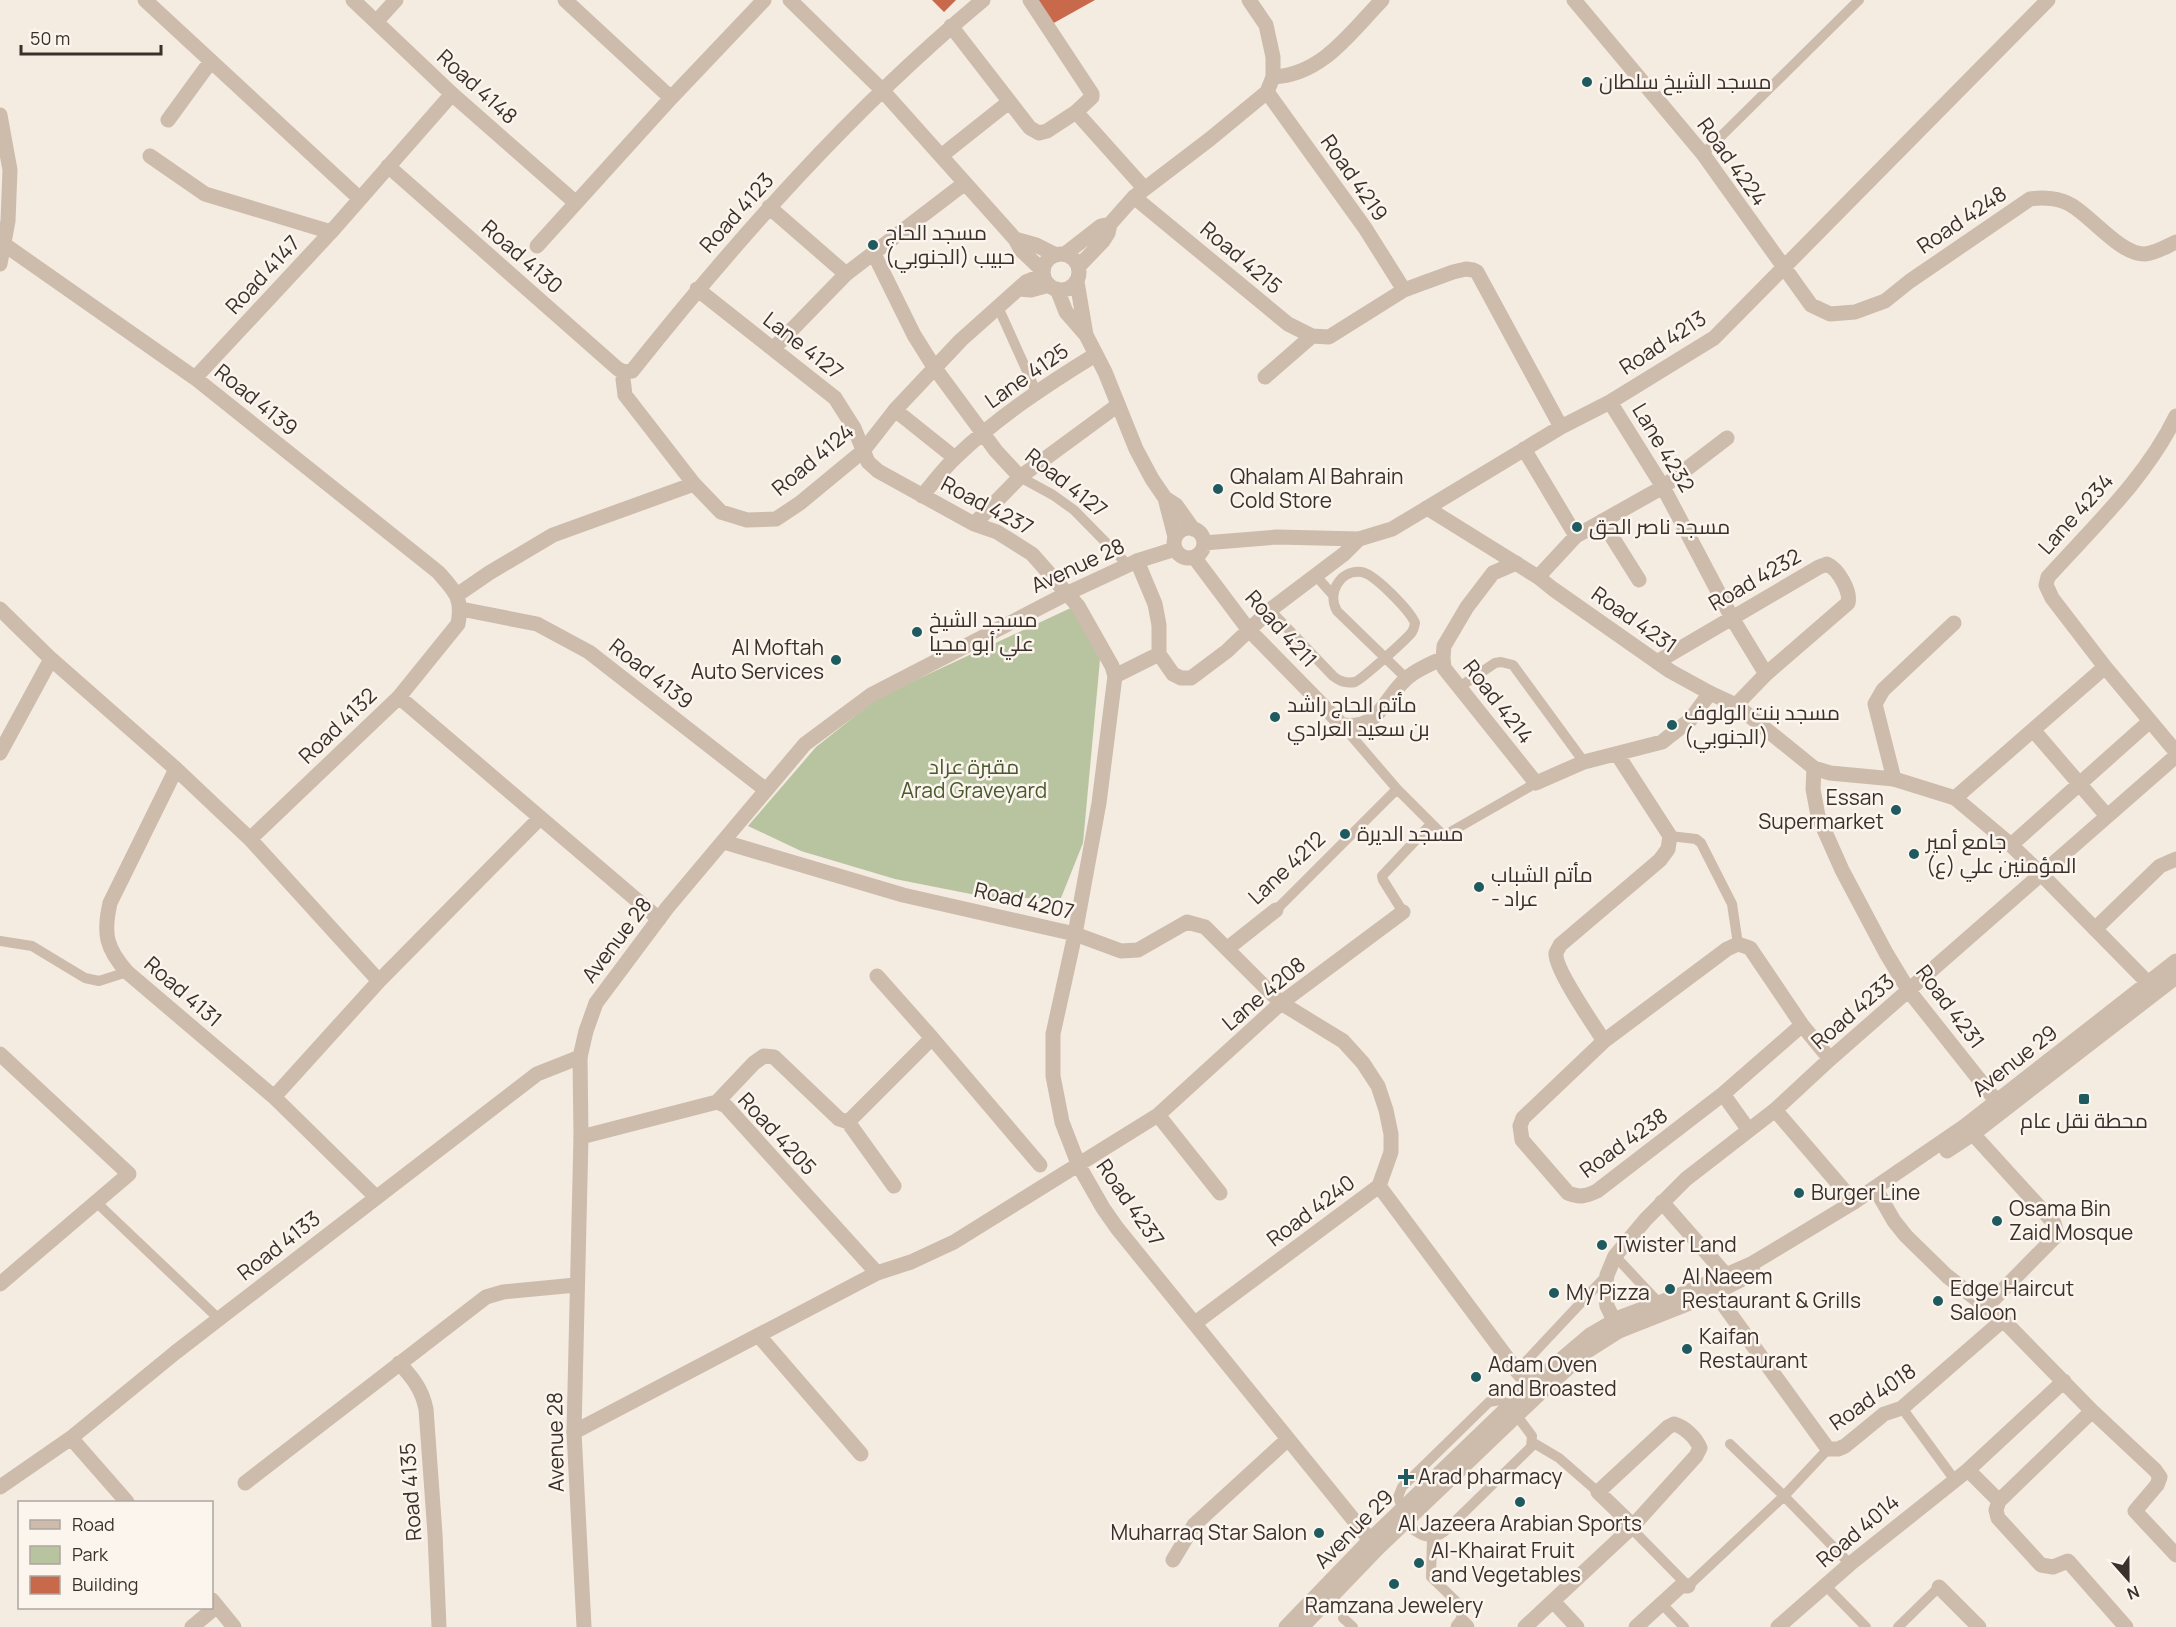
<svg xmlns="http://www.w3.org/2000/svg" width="2176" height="1627" font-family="Manrope,Cairo,sans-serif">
<rect width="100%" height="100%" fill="#f4ebe1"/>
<path fill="#b8c4a0" d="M1075,606L1101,649L1083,843L1061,898H991L895,879L801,851L748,826L816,747L879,697Z"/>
<path fill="#c8694b" d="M932,0H956L944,12Z
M1038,0H1095L1052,24Z"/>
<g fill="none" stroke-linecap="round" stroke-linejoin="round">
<path stroke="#cdbbac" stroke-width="10" d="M1703,154L1859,0
M998,307L1036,391
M1020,477L1053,495L1074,510L1128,565
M1316,576L1332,594
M1270,610L1333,676C1339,681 1346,684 1355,682C1361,680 1407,639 1412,632C1414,629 1414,628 1415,623C1410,611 1374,573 1361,572C1339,570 1327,594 1337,611L1406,678
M1461,686L1495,663L1501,662L1513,665L1584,762
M1342,725L1397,789L1442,834H1447L1536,783
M1670,836L1696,839L1701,843L1732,904L1738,944
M1276,910L1397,789
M1403,912L1383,880L1382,876L1431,824
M0,941L32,946L85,978L99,981L127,972
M96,1202L219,1319
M1615,1256L1659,1303
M1517,1371L1607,1275
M1902,1408L1954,1479
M1532,1442L1559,1458L1598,1492
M1730,1444L1784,1496L1850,1564
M1403,1509L1398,1497L1402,1487L1489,1402L1501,1400L1510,1407
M1404,1523C1418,1533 1429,1544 1445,1531L1531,1447L1532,1436L1517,1416
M1631,1528L1688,1586L1784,1496L1828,1449
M1432,1538L1431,1577L1460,1605L1462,1622
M1825,1585L1866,1627
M1661,1603L1684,1627
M1343,1618L1353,1627
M1898,1627L1939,1587"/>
<path stroke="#cdbbac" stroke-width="15" d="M145,0L359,198
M353,0L452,94L576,203
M565,0L671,98
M790,0L882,90L1015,239L1021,250L1043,271
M1030,0L1092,94V97L1076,112
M1574,0L1703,154L1811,305L1830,314L1855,312L1885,301L1910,281L2030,199C2043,197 2060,198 2071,205C2092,217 2121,255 2145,254C2156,253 2167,246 2176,242
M376,22L396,0
M951,26L1030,128L1039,133L1047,131L1076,112L1144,188
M1273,77C1322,75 1350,33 1382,0
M1267,92L1365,228L1404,290
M168,120L211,61
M150,156L205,194L331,232
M941,156L1009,102
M388,166L618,369L624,372L632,371C738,238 852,109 983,0
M1134,197L1288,324L1312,336L1329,337L1404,290L1453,272L1466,269L1473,270L1477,272L1561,427
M769,207L846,274
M1015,239L1036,245L1056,255
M5,245L195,378L438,572C455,591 463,598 458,624L399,697L250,839
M537,246L671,98L764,0
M874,254L914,335L934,367L996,451L1020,477
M697,289L835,398L854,428L868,462L878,471L974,524L997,532L1032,554L1078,606L1112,666L1115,676L1099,803L1075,934L1053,1034V1076L1062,1122L1079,1166L1103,1208L1117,1228L1370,1540
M1019,289L1031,290L1049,285
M774,348L846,274L965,183
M624,372L623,379L625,395L694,484L721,512L747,520L776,519L800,503L863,451L895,410L961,340L1026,282L1043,275
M1265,377L1312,336
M195,378L331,232L452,94
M1610,402L1663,487L1732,618L1766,674
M895,410L955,458
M2176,416C2146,478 2094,526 2048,577L2046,585L2052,598L2105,667L2176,752
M1524,449L1576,536
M922,496C933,483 944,468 956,457C998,417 1046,385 1095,355
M1427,508L1561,427L1610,402L1714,338L2048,0
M1602,521L1639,580
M974,524L1020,477L1118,405
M1194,557L1248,629L1342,725C1380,730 1383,699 1406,679C1415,670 1431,664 1443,658
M1137,561L1155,604L1159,625V654
M1516,563L1493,573L1467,607L1444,646L1443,658L1444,668L1536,783L1584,762L1662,742L1690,720L1710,693
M1538,577L1576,536L1663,487L1727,438
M457,595L489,573L553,535L694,484
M0,609L51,659L176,769L250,839L379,981
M461,609L537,624L589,652L766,790
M1657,662L1819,567L1827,564C1838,569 1851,591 1848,603L1766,674L1736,705
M1115,676L1159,654L1173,674L1181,678H1191L1227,651L1270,610L1344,554L1359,539
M399,697L659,919
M2034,731L2107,816
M0,753L51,659
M1814,768L1813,789L1818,816L1842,870L1886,953L1909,991L1997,1102
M176,769L110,903C103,934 106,948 127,972L274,1097L376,1197
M1894,779L1875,704L1883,690L1954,623
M1955,798L2105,667
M724,842L903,895L1075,934L1121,951L1138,950L1187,922L1205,927L1281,1003L1343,1041L1363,1063L1378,1086L1386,1110L1391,1134V1152L1379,1186L1195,1323
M2011,845L2150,721
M2095,929L2160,866L2176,859
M1228,948L1276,910
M877,976L932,1038
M1802,1025L1723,1094L1597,1191C1586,1196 1580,1198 1568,1193L1522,1140L1520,1126L1523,1118L1604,1041L1727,949L1738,944L1750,948L1802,1025L1830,1059
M1604,1041C1595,1027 1554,968 1556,953C1557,950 1559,948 1560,945L1660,860L1668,849L1670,836L1617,754
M0,1054L129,1174L0,1284
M1723,1094L1748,1129
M274,1097L379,981L540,818
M717,1102L754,1063L764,1056L774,1057L839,1119L848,1122L932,1038L1040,1165
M1775,1110L1854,1202
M1158,1115L1220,1193
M848,1122L894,1186
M1973,1134L2054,1223L2056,1231L2054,1238L1986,1307
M581,1137L717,1102L726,1106L877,1273
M1379,1186L1517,1371L1538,1395
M1875,1188L1894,1221L1906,1236L1947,1276L2003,1320L2092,1411L1999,1501L1996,1510L1998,1518L2041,1565L2053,1567L2068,1561L2126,1627
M1662,1202L1726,1275
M1715,1293L1828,1449H1838L1845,1446L1884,1414L1902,1408L2003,1320
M1619,1331L1607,1306L1605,1291L1607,1275L1615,1256L1646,1219L1686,1179L1775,1110L1830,1059L2176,756
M759,1336L861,1454
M399,1363C412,1377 422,1389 426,1409L435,1534L439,1627
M2092,1411L2155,1470L2160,1477L2157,1485L2135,1511L2176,1555
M574,1432L877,1273L911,1262L954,1242L1158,1115L1281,1003L1403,912
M71,1438L127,1502
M245,1483L486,1297L503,1292L576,1285
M0,1487L71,1438L176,1352L537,1074L580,1057
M1999,1501L1968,1470L2064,1381
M1173,1560L1194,1525L1288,1439
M1939,1587L1979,1627
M212,1600L234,1627
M1553,1601L1577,1627
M192,1627L217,1606
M1458,1627L1462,1622L1467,1627
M1525,1627L1631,1528L1696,1456L1700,1448C1696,1438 1685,1427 1674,1424L1668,1427L1598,1492L1628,1521L1631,1528
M1636,1627L1682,1585L1688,1586
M1778,1627L1850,1564L1968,1470"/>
<path stroke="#cdbbac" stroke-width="15" d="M0,115L10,170L8,221L0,264
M1065,254L1101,226L1110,224
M1043 272a18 18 0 1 1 36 0a18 18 0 1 1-36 0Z
M1079,266L1103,241L1108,233L1110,224L1134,197L1210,139L1267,92L1273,77V57L1266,25L1249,0
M1077,282L1086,335L1105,372L1136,449L1152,479L1165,498L1175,537
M1057,289L1066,312L1086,335
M1165,498L1176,505L1193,529
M1174 543a15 15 0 1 1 30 0a15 15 0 1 1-30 0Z
M1204,543L1277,537L1359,539L1392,529L1427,508L1538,577L1553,589L1670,671L1710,693L1736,705L1814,768L1830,773L1894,779L1955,798L2011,845L2041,874L2157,992
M1947,1151L1973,1134L2176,977
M584,1627L574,1432L581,1137L580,1057L586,1031L596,1003L667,908L805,744L871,695L900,680L1068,593L1137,561L1175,549
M1286,1627L1370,1540L1530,1386L1590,1335L1621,1317L1685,1293L1753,1263L1854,1202L1965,1126L2176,961
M1302,1627L1378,1548L1538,1395L1586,1352L1619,1331L1715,1293L1754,1273"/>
</g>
<g fill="#1f5a5e" stroke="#fbf5ee" stroke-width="2">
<circle cx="1587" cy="82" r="6"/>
<circle cx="873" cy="245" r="6"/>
<circle cx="1218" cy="489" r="6"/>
<circle cx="1577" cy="527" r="6"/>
<circle cx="917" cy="632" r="6"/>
<circle cx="836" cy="660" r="6"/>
<circle cx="1275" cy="717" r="6"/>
<circle cx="1672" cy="725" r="6"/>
<circle cx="1896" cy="810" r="6"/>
<circle cx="1345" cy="834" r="6"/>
<circle cx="1914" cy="854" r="6"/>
<circle cx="1479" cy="887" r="6"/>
<rect x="2078" y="1093" width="12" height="12" rx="3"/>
<circle cx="1799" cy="1193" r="6"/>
<circle cx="1997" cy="1221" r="6"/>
<circle cx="1602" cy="1245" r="6"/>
<circle cx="1670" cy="1289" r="6"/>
<circle cx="1554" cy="1293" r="6"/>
<circle cx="1938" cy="1301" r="6"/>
<circle cx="1687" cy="1349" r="6"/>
<circle cx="1476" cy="1377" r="6"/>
<path d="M1403 1468h6v6h6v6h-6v6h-6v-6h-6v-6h6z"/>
<circle cx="1520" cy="1502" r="6"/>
<circle cx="1319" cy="1533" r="6"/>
<circle cx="1419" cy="1563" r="6"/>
<circle cx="1394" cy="1584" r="6"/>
</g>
<g text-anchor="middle" stroke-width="5" stroke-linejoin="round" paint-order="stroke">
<g font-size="21" fill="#3b302b" stroke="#fbf5ee" text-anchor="start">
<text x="1599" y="89">مسجد الشيخ سلطان</text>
<text x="885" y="240">مسجد الحاج<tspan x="885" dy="24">حبيب (الجنوبي)</tspan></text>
<text x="1230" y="484">Qhalam Al Bahrain<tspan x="1230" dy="24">Cold Store</tspan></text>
<text x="1589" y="534">مسجد ناصر الحق</text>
<text x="929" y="627">مسجد الشيخ<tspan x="929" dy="24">علي أبو محيا</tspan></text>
<text x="824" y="655" text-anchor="end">Al Moftah<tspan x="824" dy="24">Auto Services</tspan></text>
<text x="1287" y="712">مأتم الحاج راشد<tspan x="1287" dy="24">بن سعيد العرادي</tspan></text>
<text x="1684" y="720">مسجد بنت الولوف<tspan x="1684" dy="24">(الجنوبي)</tspan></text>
<text x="1884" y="805" text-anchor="end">Essan<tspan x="1884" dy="24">Supermarket</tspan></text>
<text x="1357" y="841">مسجد الديرة</text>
<text x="1926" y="849">جامع أمير<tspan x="1926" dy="24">المؤمنين علي (ع)</tspan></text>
<text x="1491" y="882">مأتم الشباب<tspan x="1491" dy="24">- عراد</tspan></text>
<text x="2084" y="1128" text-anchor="middle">محطة نقل عام</text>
<text x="1811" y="1200">Burger Line</text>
<text x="2009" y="1216">Osama Bin<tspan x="2009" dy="24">Zaid Mosque</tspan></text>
<text x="1614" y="1252">Twister Land</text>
<text x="1682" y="1284">Al Naeem<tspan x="1682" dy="24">Restaurant &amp; Grills</tspan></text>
<text x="1950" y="1296">Edge Haircut<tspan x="1950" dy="24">Saloon</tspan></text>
<text x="1566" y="1300">My Pizza</text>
<text x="1699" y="1344">Kaifan<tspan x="1699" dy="24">Restaurant</tspan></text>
<text x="1488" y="1372">Adam Oven<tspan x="1488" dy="24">and Broasted</tspan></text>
<text x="1418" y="1484">Arad pharmacy</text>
<text x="1520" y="1531" text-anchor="middle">Al Jazeera Arabian Sports</text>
<text x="1307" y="1540" text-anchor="end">Muharraq Star Salon</text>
<text x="1431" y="1558">Al-Khairat Fruit<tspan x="1431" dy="24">and Vegetables</tspan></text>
<text x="1394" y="1613" text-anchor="middle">Ramzana Jewelery</text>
</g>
<g font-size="21" fill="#3b302b" stroke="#fbf5ee">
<text transform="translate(477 87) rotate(42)" y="7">Road 4148</text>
<text transform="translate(1732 162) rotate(54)" y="7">Road 4224</text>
<text transform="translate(1354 178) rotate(55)" y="7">Road 4219</text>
<text transform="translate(737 213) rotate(-48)" y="7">Road 4123</text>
<text transform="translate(1962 220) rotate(-34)" y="7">Road 4248</text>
<text transform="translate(522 257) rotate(41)" y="7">Road 4130</text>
<text transform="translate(1241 258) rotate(40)" y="7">Road 4215</text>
<text transform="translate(263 275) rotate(-47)" y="7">Road 4147</text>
<text transform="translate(1663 343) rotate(-33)" y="7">Road 4213</text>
<text transform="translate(803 346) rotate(38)" y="7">Lane 4127</text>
<text transform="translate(1027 376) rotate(-35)" y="7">Lane 4125</text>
<text transform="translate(256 400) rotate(39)" y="7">Road 4139</text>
<text transform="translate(1663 448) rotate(59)" y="7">Lane 4232</text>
<text transform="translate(813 460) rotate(-40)" y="7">Road 4124</text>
<text transform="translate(1066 483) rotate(38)" y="7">Road 4127</text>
<text transform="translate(987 506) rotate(28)" y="7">Road 4237</text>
<text transform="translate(2076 514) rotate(-48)" y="7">Lane 4234</text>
<text transform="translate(1078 566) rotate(-25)" y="7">Avenue 28</text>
<text transform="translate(1755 580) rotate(-30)" y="7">Road 4232</text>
<text transform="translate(1634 620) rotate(35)" y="7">Road 4231</text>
<text transform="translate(1281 629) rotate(48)" y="7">Road 4211</text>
<text transform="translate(651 674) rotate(38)" y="7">Road 4139</text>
<text transform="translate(1498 702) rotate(52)" y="7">Road 4214</text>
<text transform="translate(338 726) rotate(-44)" y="7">Road 4132</text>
<text transform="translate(1287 868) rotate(-43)" y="7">Lane 4212</text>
<text transform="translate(1024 901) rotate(13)" y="7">Road 4207</text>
<text transform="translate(617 940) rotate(-53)" y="7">Avenue 28</text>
<text transform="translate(183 992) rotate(41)" y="7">Road 4131</text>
<text transform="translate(1264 994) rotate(-40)" y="7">Lane 4208</text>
<text transform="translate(1950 1007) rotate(53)" y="7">Road 4231</text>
<text transform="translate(1853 1012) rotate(-41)" y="7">Road 4233</text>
<text transform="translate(2015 1061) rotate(-38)" y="7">Avenue 29</text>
<text transform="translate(777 1134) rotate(47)" y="7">Road 4205</text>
<text transform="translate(1624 1143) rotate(-36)" y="7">Road 4238</text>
<text transform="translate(1130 1203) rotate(55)" y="7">Road 4237</text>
<text transform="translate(1311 1211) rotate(-37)" y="7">Road 4240</text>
<text transform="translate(279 1246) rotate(-38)" y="7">Road 4133</text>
<text transform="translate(1873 1397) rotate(-35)" y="7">Road 4018</text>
<text transform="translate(556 1442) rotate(-91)" y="7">Avenue 28</text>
<text transform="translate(411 1492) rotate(-94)" y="7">Road 4135</text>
<text transform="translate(1354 1529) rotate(-45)" y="7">Avenue 29</text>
<text transform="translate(1858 1531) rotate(-40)" y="7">Road 4014</text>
</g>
<g font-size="21" fill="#4a5a2e" stroke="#fbf5ee">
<text x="974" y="774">مقبرة عراد<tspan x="974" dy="24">Arad Graveyard</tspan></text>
</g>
</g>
<rect x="18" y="1501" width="195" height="108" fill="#fbf5ee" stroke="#aea6a0" stroke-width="1.5"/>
<rect x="30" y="1520" width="30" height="9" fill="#cdbbac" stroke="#aea6a0" stroke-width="1.5"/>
<text x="72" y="1531" font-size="18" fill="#3b302b">Road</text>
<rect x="30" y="1546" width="30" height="18" fill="#b8c4a0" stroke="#aea6a0" stroke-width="1.5"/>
<text x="72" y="1561" font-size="18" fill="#3b302b">Park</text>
<rect x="30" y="1576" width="30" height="18" fill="#c8694b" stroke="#aea6a0" stroke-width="1.5"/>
<text x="72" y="1591" font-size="18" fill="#3b302b">Building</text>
<g transform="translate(2128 1579) rotate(159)" stroke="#fbf5ee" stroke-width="4.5" paint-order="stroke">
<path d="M0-4.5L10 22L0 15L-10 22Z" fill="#3b302b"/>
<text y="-9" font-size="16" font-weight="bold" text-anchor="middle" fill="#3b302b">N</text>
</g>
<path d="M21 45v9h140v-9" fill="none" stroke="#3b302b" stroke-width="3"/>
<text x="30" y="45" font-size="18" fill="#3b302b" stroke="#fbf5ee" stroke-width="4.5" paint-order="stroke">50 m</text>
</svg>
